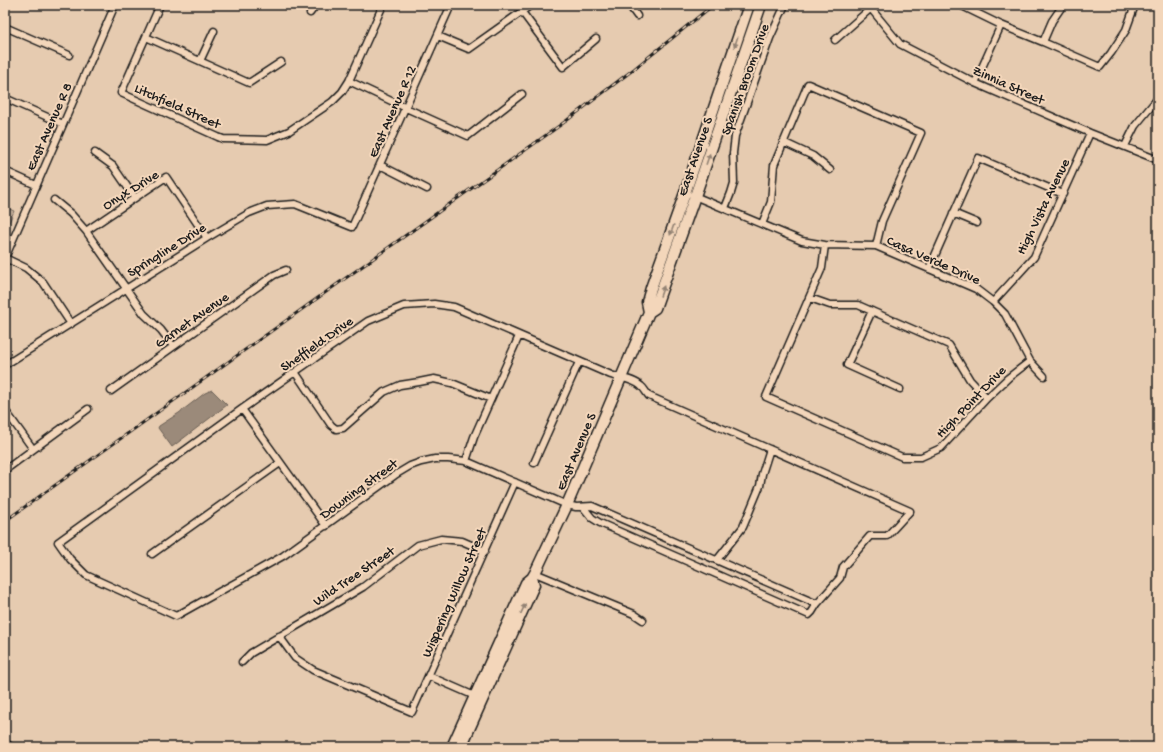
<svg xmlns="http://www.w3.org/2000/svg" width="1163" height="752" font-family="'Gochi Hand',sans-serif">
<rect width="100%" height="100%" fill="#e6cbb0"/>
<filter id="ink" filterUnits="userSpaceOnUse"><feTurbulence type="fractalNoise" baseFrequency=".025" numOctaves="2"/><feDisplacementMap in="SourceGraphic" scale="8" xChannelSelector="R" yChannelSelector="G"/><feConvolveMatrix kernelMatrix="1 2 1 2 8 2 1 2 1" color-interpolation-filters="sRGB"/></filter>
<g filter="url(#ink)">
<path fill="#c8b19b" stroke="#72665c" d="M5,207L14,211L5,232Z"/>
<path fill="#9b8a7a" stroke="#685e54" d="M212,390L227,405L172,447L158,428L159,426L179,413L205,393Z"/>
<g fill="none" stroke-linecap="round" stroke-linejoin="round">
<g stroke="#1c1c1c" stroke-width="9">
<path id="minor" d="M160,5L121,93L218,137L223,139L267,140L289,131L332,102L342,92L349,81L383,5
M629,5L637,16
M868,5L900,44L975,83L1090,133L1158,160
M960,5L1001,25L1043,42L1100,67L1111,53L1126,30L1135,5
M522,12L563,67L596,39
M310,13L316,5
M5,27L69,55
M438,36L469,49L531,5
M146,37L249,83L281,62
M835,40L870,9
M1043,42L1052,21L1063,5
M200,61L214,31
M349,81L406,108L468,136L522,94
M975,83L1001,25
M5,98L63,124
M783,142L813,156L830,170
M1125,146L1135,126L1158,98
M95,153L113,166L135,198
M380,165L427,189
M5,171L36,185
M692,195L802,241L825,245L876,246L976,289L993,302L1005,314L1030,361L1044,376
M54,200L71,214L86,231L144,314L161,330L173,346
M725,208L731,193L734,183L733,153L735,136L770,38L785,5
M953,213L977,223
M762,224L771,202L774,165L808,84L921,133L882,221L876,246
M86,231L166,177L207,238
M825,245L822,268L766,397L902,457H921L941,448L987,398L1008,378L1030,361
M5,258L115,5
M5,258L26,268L43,282L71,324
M929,269L978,158L1063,194
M810,298L830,305H858L949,345L970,380L987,398
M993,302L1034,257L1090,133
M434,304L454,307L611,375C620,378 634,379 641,386C645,389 646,393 649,396L910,511L887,536H870L843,567L840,578L817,604L592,506L576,507L567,505L466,461L448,459H435L421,462L410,466L395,475L283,556L176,616L86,575L70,559L58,542L242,409L368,321L404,306Z
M872,311L847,365L900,389
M5,365L207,238L249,213L267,206L295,204L352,227L451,5
M295,372L331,425L336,429L343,428L384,392L400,385L419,382L434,379L452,383L491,399
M111,391L274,275L286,270
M242,409L326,526
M5,410L33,449
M466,461L474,437L519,336
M534,463L579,362
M5,470L88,409
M583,507L592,518L600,523L809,615L812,612L817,604
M152,554L280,463
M717,560L743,527L760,486L762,474L770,449
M535,573L634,614L643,620
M279,636L295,658L313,670L412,712L515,482
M242,662L251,653L363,587L418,545L441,539L462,541L485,551
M429,676L477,697"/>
</g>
<g stroke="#1c1c1c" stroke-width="12">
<path id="secondary" d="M5,745L9,747"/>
</g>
<g stroke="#1c1c1c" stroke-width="13">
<path id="primary" d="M649,312L655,308L695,196L761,5
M452,747L526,583L532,578L535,573L567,505L649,312L647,302L651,288L685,193L749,5
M461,747L534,585L532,578"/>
</g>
<use href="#minor" stroke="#f3d6ba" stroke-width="6"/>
<use href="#secondary" stroke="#f3d6ba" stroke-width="9"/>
<use href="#primary" stroke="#f3d6ba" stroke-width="10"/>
<g stroke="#1c1c1c" stroke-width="3">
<path id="rail" d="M5,521L566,121L634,69L713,5"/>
</g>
<use href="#rail" stroke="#f3d6ba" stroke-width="1.5" stroke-dasharray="4.5" stroke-linecap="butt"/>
</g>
<defs><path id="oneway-solid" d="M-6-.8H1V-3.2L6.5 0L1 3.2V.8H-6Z"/></defs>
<g fill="#928273">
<use href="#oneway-solid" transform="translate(736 42) rotate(108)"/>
<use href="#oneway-solid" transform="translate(708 159) rotate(-71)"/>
<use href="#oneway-solid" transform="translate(672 230) rotate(110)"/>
<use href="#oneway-solid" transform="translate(662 291) rotate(-70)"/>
<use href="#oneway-solid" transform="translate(523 609) rotate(-65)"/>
</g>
</g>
<g text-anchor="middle" stroke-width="4" stroke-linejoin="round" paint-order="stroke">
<g font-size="14" fill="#1c1c1c" stroke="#f3d6ba">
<text transform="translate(744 79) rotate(-70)" y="5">Spanish Broom Drive</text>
<text transform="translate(1009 84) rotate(24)" y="5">Zinnia Street</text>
<text transform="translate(178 105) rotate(24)" y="5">Litchfield Street</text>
<text transform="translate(391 111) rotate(-66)" y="5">East Avenue R 12</text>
<text transform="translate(48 126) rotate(-66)" y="5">East Avenue R 8</text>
<text transform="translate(694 156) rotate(-71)" y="5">East Avenue S</text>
<text transform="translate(130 189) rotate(-32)" y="5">Onyx Drive</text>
<text transform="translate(1042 206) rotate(-64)" y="5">High Vista Avenue</text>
<text transform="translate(166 249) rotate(-32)" y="5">Springline Drive</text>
<text transform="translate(934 259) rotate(24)" y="5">Casa Verde Drive</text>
<text transform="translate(191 319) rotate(-35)" y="5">Garnet Avenue</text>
<text transform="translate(316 343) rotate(-35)" y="5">Sheffield Drive</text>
<text transform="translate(970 401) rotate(-46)" y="5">High Point Drive</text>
<text transform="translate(575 451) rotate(-67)" y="5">East Avenue S</text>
<text transform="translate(358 488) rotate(-36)" y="5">Downing Street</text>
<text transform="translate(353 575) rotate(-34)" y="5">Wild Tree Street</text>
<text transform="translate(453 592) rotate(-66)" y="5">Wispering Willow Street</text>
</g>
</g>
<rect width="1163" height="752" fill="none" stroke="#f3d6ba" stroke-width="20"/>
<rect x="10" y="10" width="1143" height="732" fill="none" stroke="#1c1c1c" stroke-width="1.5" filter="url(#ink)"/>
</svg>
